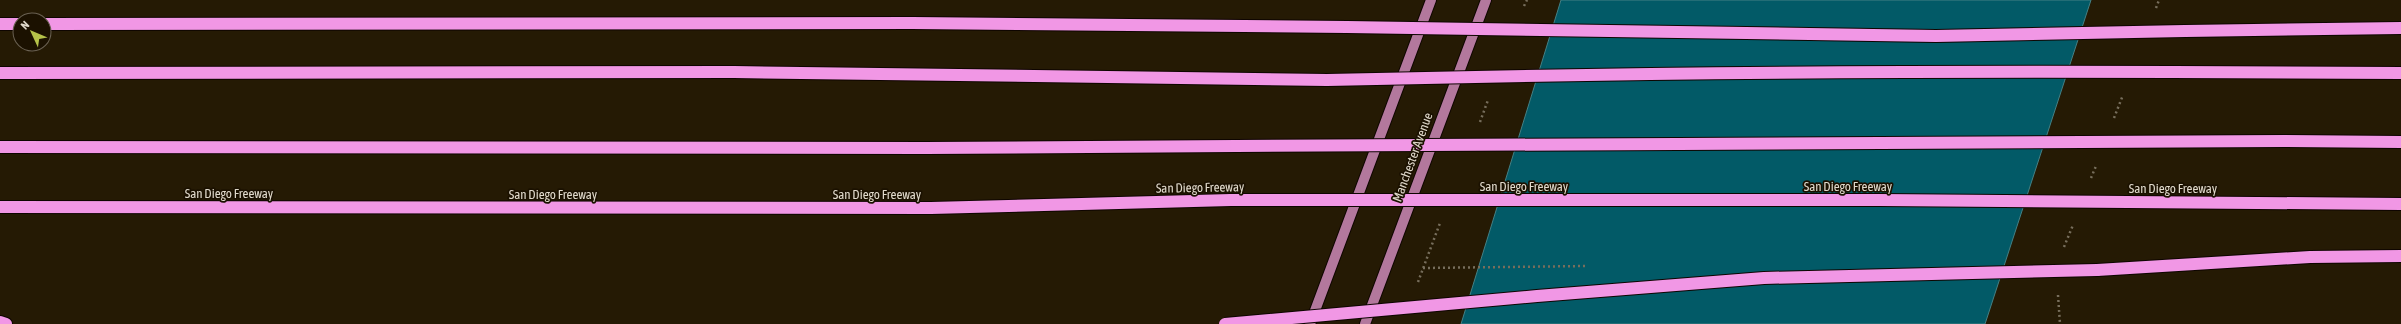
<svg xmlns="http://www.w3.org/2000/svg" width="2401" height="324" font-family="'Asap Condensed',sans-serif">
<rect width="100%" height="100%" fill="#251a04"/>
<path fill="#025a67" stroke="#458085" d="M1561,0H2091L1985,324H1461Z"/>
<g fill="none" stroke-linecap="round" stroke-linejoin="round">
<g stroke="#0e0500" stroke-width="12">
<path id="primary" d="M1310,324L1431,0
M1365,324L1486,0"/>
</g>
<g stroke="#0e0500" stroke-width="14">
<path id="motorway" d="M0,24H20
M44,24L912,23L1347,27
M2185,31L2401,28
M2173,72L2401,73
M0,73L734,72L1327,80
M0,147L925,148L1236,146
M0,207L931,208L1231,200
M2097,270L2310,257L2401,256
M0,322L6,324"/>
</g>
<path stroke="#776e5c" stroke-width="2.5" stroke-dasharray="2 3" stroke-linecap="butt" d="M1524,6L1527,0
M2156,8L2159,0
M2114,118L2123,95
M1480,122L1488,100
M2091,178L2096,166
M2064,247L2073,225
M1423,268L1588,266
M1418,282L1440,223
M2058,295L2060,324"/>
<use href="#primary" stroke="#b3789d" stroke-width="10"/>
<use href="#motorway" stroke="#f197e5" stroke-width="12"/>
<g stroke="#0e0500" stroke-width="14" stroke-linecap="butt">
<path id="motorway-bridge" d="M1347,27L1936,36L2185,31
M1327,80C1609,73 1891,71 2173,72
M1236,146L2284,141L2401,142
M1231,200H1880L2401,204
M1225,324L1537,296L1764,278L2097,270"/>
</g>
<use href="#motorway-bridge" stroke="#f197e5" stroke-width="12"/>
</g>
<g text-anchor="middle" stroke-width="3.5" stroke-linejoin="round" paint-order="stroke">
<g font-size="13" fill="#e1dacc" stroke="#1b1100">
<text transform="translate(1412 157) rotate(-70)" y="5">Manchester Avenue</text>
<text x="1524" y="191">San Diego Freeway</text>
<text x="1848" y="191">San Diego Freeway</text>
<text transform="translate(1200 187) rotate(-1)" y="5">San Diego Freeway</text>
<text x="2173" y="193">San Diego Freeway</text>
<text x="229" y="198">San Diego Freeway</text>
<text x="553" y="199">San Diego Freeway</text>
<text x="877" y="199">San Diego Freeway</text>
</g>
</g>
<g transform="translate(32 32) rotate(314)"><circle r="19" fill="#1b1100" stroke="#6a6152"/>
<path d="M0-3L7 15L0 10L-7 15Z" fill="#b5c249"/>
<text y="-6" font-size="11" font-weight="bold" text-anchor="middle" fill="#e1dacc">N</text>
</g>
</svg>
